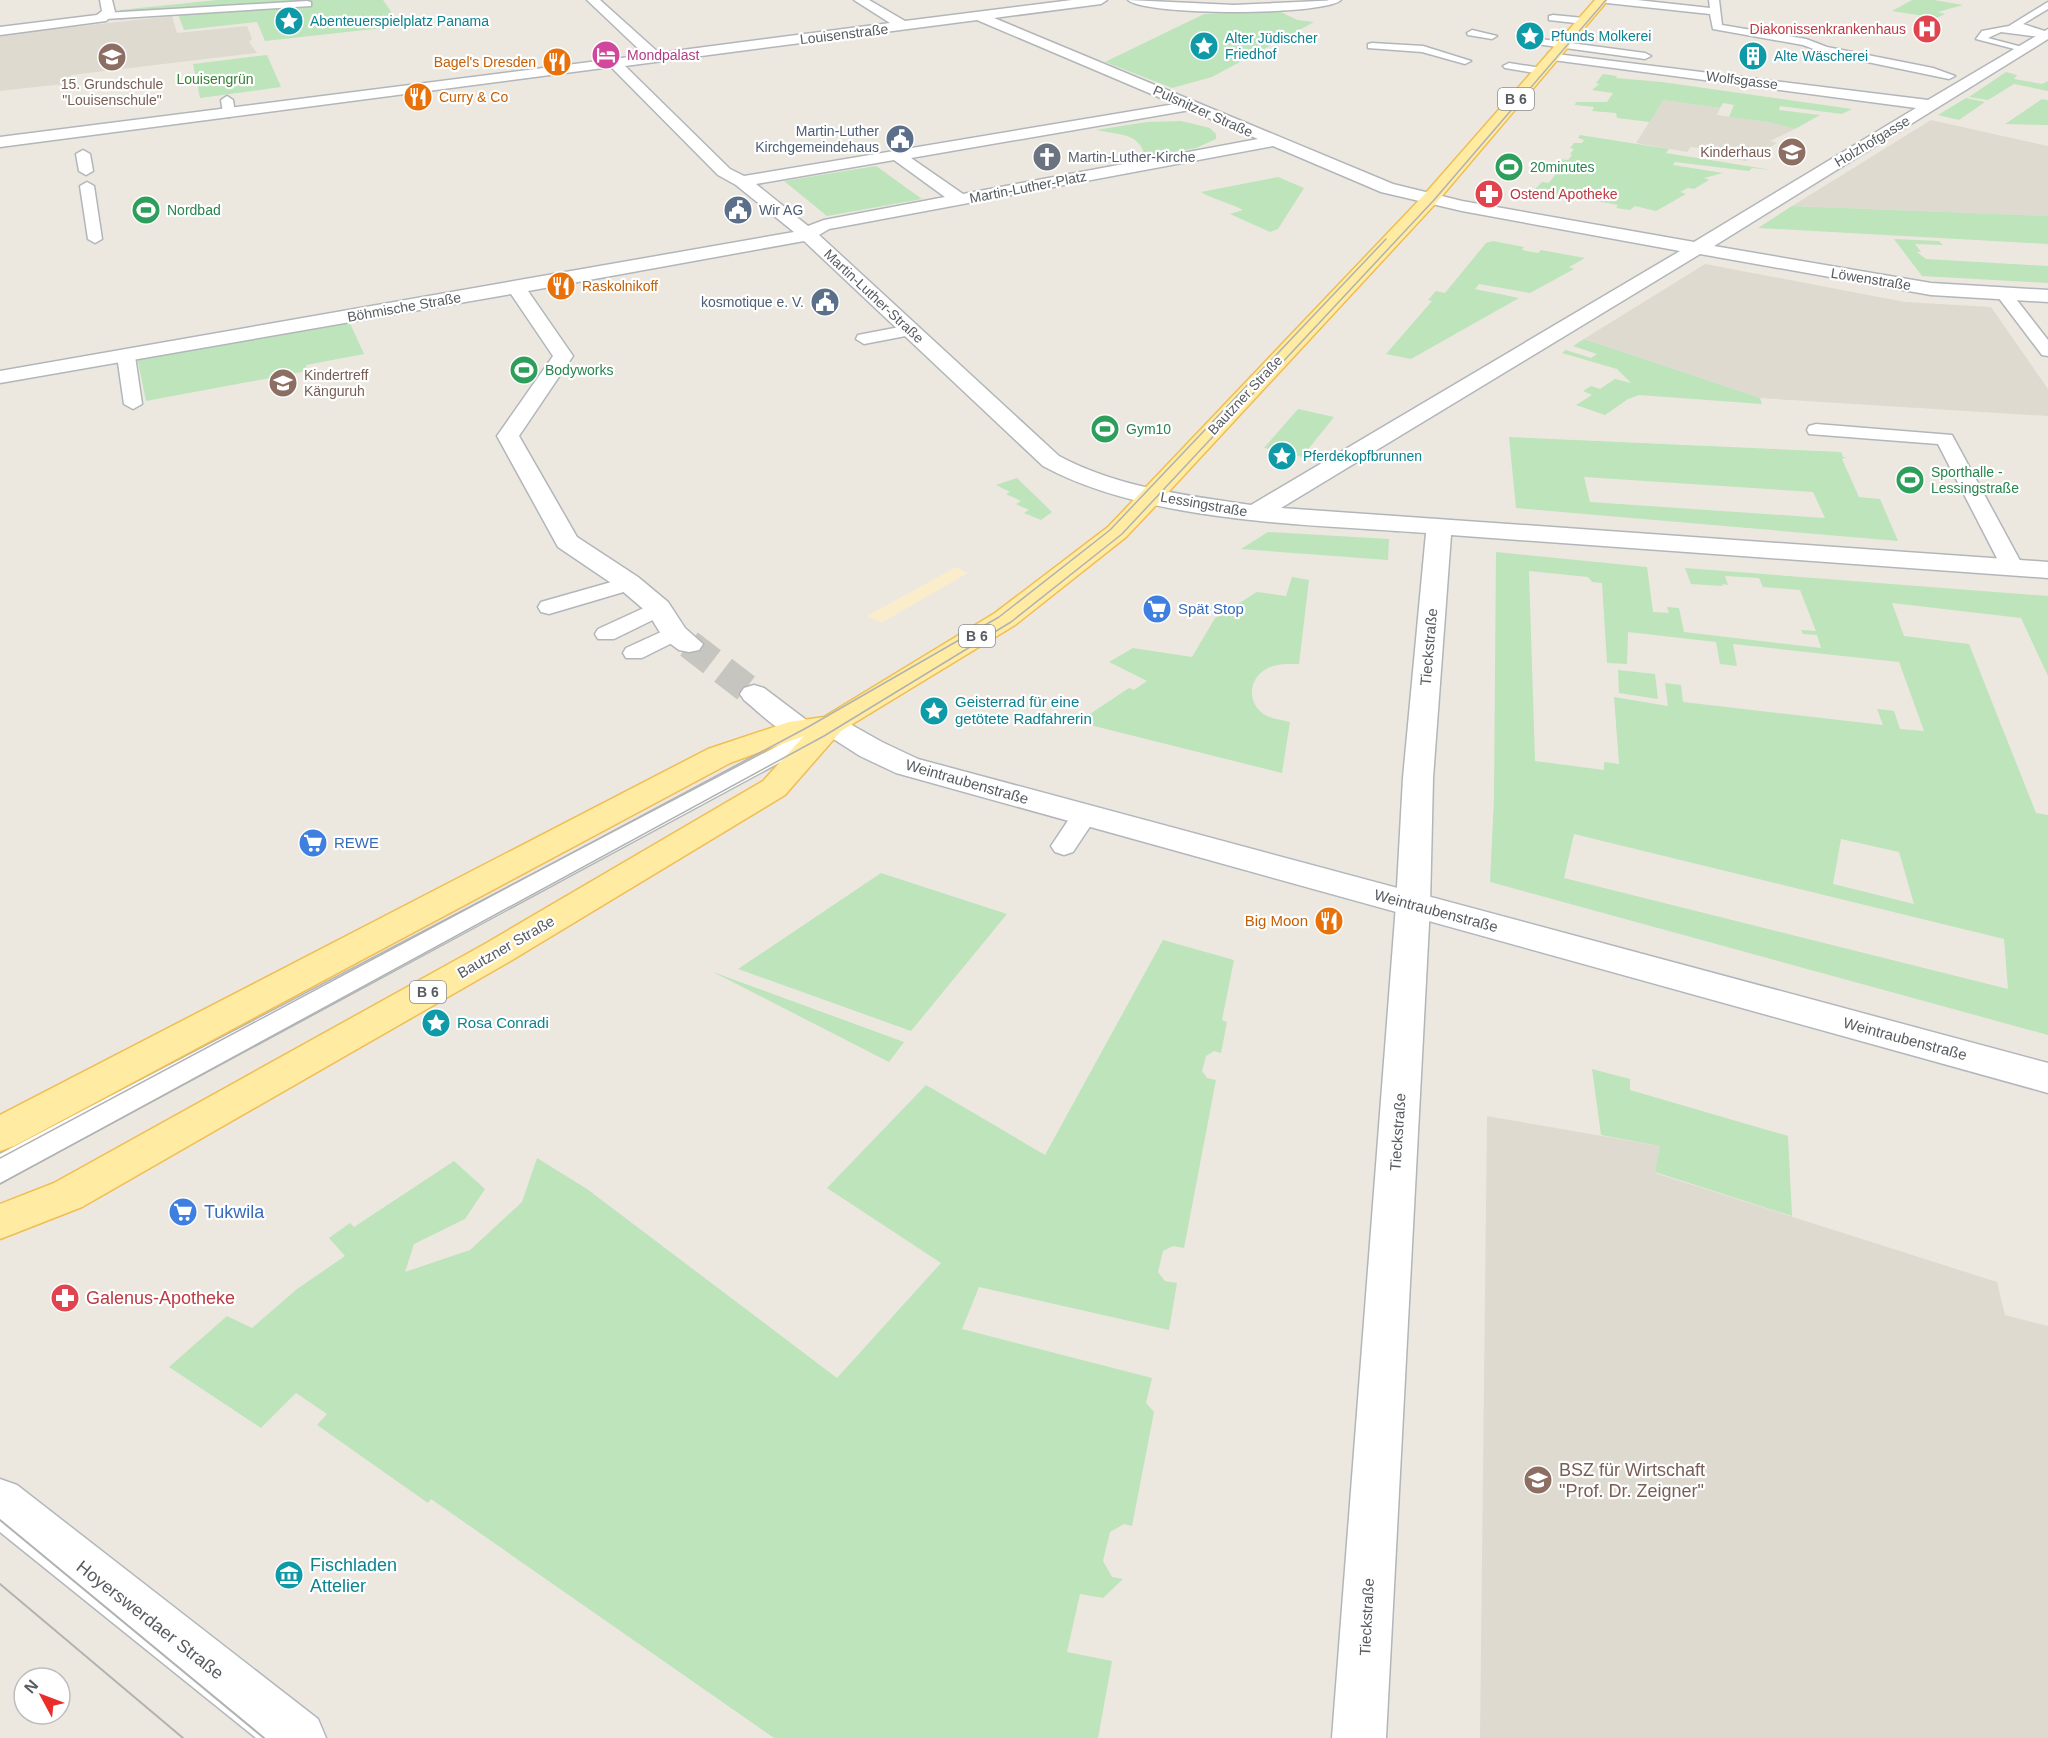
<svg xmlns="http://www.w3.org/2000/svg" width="2048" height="1738" font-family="Helvetica,sans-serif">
<rect width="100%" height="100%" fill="#ece8df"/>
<path fill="#dedad0" d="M172,16L177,33L247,26L252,39L249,42L257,53L71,75L72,83L0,91V35Z
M1663,100L1720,108L1717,115L1768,122L1795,129L1770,141L1777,143L1746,161L1708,155L1712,150L1691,147L1687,152L1636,143Z
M1931,120L2048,146V216L1792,206Z
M1705,264L1905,302L1991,307L2048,389V416L1760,398L1584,339Z
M1487,1116L1660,1146L1655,1173L1997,1282L2005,1315L2048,1326V1738H1480Z"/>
<path fill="#bde4bb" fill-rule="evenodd" d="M217,0H383L401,26L265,41L257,22L184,30L178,14L119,20L120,10Z
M1912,0H1934L1963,5L1938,12L1945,14L1937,18L1892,11Z
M1277,10L1297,20L1314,22L1212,77L1172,88L1105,62L1204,14Z
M267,55L281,87L200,98L193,64Z
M2006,72L2017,75L2014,79L2042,84L2048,81V91L2014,84L1988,100L1969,97Z
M1603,74L1617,76L1616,78L1662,82L1852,109L1842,114L1780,106L1779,110L1820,115L1795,129L1768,122L1729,117L1734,105L1723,103L1720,108L1663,100L1650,122L1617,118L1616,113L1592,111L1594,107L1575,105L1576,102H1607L1613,93L1592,90L1599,84L1596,83Z
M1966,98L1985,102L1959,120L1938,115Z
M2042,99L2048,100V125L2005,124Z
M1181,121L1210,128L1216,134V139L1196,148L1145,157C1140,132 1118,135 1096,130L1147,122Z
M1580,135L1669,149L1666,153L1772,170L1752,168L1749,171L1675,162L1673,165L1723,173L1704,178L1709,180L1694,189L1688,188L1680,192L1686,194L1656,211L1635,206L1630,210L1616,208L1618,205L1570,196L1568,199L1523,192L1535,189L1542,182L1549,183L1558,171L1550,170L1559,159L1568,160L1572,155L1570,154L1574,149L1570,148L1574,143H1582L1584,140L1578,138Z
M876,166L922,199L827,216L784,181Z
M1278,177L1304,188L1278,229L1270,232L1230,214L1243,210C1228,202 1214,200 1201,192Z
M1792,206L2048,216V244L1758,228Z
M1894,239L1939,241L1943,245L1915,244L1921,252H1917L1926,259L2048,266V283L1922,276Z
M1493,241L1524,247L1522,250L1538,253L1541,250L1585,258L1569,267L1574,269L1530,293L1479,284L1475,289L1519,298L1411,359L1386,354L1432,301L1428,300L1436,291L1445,293L1486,243Z
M348,319L364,354L306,365L307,371L146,401L137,357Z
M1584,339L1760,398L1762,404L1639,395L1628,399L1605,415L1576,405L1592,395L1583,391L1591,386L1600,389L1615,379L1631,383L1617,369L1562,353L1566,350L1591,358L1597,354L1573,346Z
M1298,409L1334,417L1302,457L1288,454L1289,451L1264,448Z
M1509,437L1841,452L1843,457H1847L1842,459L1859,497L1880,499L1898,541L1516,508ZM1584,477L1813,492L1825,518L1590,502Z
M1017,478L1052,512L1041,520L1024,513L1029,510L1016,504L1021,501L1006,494L1010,492L996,485Z
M1268,532L1389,539L1388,560L1241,549Z
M1496,552L1647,567L1653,612L1669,613L1667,607L1679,608L1684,632L1821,648L1817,635L1803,634L1801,630L1816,631L1800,590L1763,587L1759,578L1725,576L1728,585L1722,584L1723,586L1691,584L1685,568L2048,596V676L2021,618L1892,603L1904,636L1969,644L2036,813L2048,815V1035L1490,882L1494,798ZM1529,571L1588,577L1592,582L1602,583L1607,663L1627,664L1628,632L1716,642L1720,664L1737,666L1733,644L1899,662L1924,731L1900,729L1894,711L1877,709L1883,725L1683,702L1681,685L1665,683L1668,706L1614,697L1619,764L1604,762V770L1535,761ZM1574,834L2004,939L2008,989L1564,878ZM1841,839L1899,852L1914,904L1833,884Z
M1292,577L1309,580L1299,664C1288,664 1276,663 1266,669C1247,680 1247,706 1267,716C1274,719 1283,720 1290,722L1282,773L1078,722L1129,688L1134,690L1147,681L1109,662L1133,648L1192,657L1215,618L1257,592L1286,596Z
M1618,670L1655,674L1658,699L1619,693Z
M881,873L1007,914L911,1031L738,969Z
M1163,940L1234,960L1222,1020L1227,1022L1221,1053L1214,1051L1206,1056L1202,1071L1207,1078L1216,1080L1184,1248L1173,1246L1163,1251L1158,1272L1165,1281L1177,1283L1169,1330L979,1287L962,1329L1152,1378L1146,1403L1154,1412L1132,1526L1124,1524L1110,1532L1103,1561L1112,1577L1123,1579L1103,1598L1080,1594L1067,1652L1112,1661L1098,1738H774L431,1499L428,1503L317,1425L327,1414L296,1393L261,1428L169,1367L227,1316L252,1328L297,1289L345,1256L329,1238L350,1223L354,1227L454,1161L485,1189L465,1219L414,1244L405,1272L470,1250L522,1202L537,1158L587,1189L837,1378L941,1263L827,1188L926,1085L1045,1155Z
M713,972L904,1042L889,1062Z
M1592,1069L1630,1079V1090L1788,1136L1792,1216L1655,1172L1660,1146L1601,1135Z"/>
<path fill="#faedcc" d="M956,567L968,573L881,623L867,616Z"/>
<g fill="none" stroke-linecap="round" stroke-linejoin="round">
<path stroke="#c7c5bf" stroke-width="29" stroke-dasharray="29 14" stroke-linecap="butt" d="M689,644L754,694"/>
<g stroke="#b2b6ba" stroke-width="3">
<path id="lane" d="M1327,0H1338L1333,3Z
M1602,0H1637L1710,8L1709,0H1719L1722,25L1806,39L1827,47L1933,68L1955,76L1949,79L1824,53L1803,45L1713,29L1710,14L1607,3Z
M307,1L311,2V6L105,19L100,16L105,13Z
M2048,2V9L2023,24L2048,32V38L2001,32L1988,38L2026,48V52L1976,39L1982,31L2009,26Z
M1553,15L1584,18L1589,21L1584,24L1549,20V16Z
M1472,30L1497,36L1492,39L1468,35L1467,33Z
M1533,38L1645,53L1651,56L1645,59L1529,43V39Z
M1372,43L1423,46L1471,61L1465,64L1422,52L1368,48V44Z
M1509,63L1541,68L1547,71L1541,74L1505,68L1503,66Z
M227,96L233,100L235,113L229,117L223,113L221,100Z
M83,150L90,154L93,171L86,175L79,171L76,154Z
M87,182L94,186L102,239L95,243L88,239L80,186Z
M2003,288L2009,290L2048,340V356L2042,355L1995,293Z
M910,325L918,330L916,334L864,344L856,339L858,335Z
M126,351L135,356L142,404L133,409L124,404L117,356Z
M1816,424L1952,435L2024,568L2020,572H2006L2002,568L1938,444L1809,434L1807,430L1809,426Z
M629,577L637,578L640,583L637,588L549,614L541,612L538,607L541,602Z
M659,601L667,603L670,608L667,613L614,639H598L595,634L598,629Z
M674,626L682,628L685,633L682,638L642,658H626L623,653L626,648Z
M829,719L838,721L841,726L838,731L0,1183V1154Z
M1084,808L1093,810L1097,816L1073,852L1064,855L1055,852L1051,846L1075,810Z"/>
</g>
<g stroke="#b2b6ba" stroke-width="3">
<path id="street" d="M100,0H112L115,12L106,21L0,35V27L97,15L102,11Z
M587,0H600L659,53L890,23L854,0H869L905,21L1072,0H1107L1101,4L994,18L1393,184L1462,201L1694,242L1916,108L1553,60L1548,59V53L1928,100L2048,29V39L1714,246L1931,283L2048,290V302L1931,295L1700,254L1281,508L2048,562V578L1451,535L1433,778L1430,905L1386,1738H1332L1396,905L1403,778L1426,533C1307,524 1148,523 1043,466L804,241L528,291L573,356L519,436L577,537L638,577L668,602L685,628L703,644L699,650L689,652L679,650L664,639L648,613L620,589L558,547L497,436L553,356L511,294L0,383V371L794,232L736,185L718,175L611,67L0,147V137L645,55ZM977,20L1175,104L744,176L730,169L625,66ZM1190,110L1258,139L963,194L911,158ZM1273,146L1381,192L1462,211L1680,251L1251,505C1185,495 1119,488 1059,456L819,235L829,229ZM894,160L945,197L824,220L808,226L756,184Z
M1128,0L1234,5L1341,0C1324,16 1145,16 1128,0Z
M754,685L764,688L809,722L814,728L809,734C784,741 763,715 744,700L740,694L744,688Z"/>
</g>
<g stroke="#b3b7bd" stroke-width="3">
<path id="secondary" d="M831,716L841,719L882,742L918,759L2048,1063V1093L896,773L860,756L821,731L816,725L821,719Z
M0,1479L17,1485L318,1719L326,1738H256L0,1532Z"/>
</g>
<g stroke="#f1bd53" stroke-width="3">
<path id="primary" d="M1595,0H1608L1436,203L1161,500L1126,537L1015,625L841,731L785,795L507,963L82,1207L0,1239V1204L54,1183L483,945L763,781L804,736L730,763L14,1146L0,1151V1115L708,749L789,722L824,717L995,613L1108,527L1424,195Z"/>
</g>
<use href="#lane" fill="#fff" fill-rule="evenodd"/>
<use href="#street" fill="#fff" fill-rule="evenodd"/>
<use href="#secondary" fill="#fff" fill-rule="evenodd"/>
<use href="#primary" fill="#ffeba1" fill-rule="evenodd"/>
<path stroke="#b1b2b2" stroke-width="1.5" d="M0,1158L808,727L999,617L1110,530L1386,239
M0,1184L824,736L1011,622L1122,534L1434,200L1606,0"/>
<path stroke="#b1b2b2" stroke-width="2" d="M0,1520L264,1738
M0,1584L183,1738"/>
</g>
<defs>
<g id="sight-disc" transform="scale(1.5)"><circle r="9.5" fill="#0f9aa8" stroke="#fff"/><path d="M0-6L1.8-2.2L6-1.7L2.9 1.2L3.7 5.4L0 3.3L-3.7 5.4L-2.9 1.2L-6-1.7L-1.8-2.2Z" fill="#fff"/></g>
<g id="hospital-disc" transform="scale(1.5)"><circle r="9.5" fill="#e0444e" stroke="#fff"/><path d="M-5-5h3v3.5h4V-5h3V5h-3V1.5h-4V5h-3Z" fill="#fff"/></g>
<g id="hotel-disc" transform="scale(1.5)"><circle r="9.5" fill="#d1479c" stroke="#fff"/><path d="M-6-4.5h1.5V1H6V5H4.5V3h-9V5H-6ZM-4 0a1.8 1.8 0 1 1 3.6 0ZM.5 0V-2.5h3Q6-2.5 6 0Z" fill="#fff"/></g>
<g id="building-disc" transform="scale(1.5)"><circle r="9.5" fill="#0f9aa8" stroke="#fff"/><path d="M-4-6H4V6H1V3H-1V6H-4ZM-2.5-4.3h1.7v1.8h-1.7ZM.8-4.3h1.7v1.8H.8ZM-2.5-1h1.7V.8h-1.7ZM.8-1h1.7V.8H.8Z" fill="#fff"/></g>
<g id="school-disc" transform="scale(1.5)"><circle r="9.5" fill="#8d6e63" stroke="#fff"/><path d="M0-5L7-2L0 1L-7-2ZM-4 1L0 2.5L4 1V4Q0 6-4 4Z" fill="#fff"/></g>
<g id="restaurant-disc" transform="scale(1.5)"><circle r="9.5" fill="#e8710a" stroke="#fff"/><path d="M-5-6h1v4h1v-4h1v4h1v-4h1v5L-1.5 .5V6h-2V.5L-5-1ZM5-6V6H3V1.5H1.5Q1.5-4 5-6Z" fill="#fff"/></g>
<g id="civic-disc" transform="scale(1.5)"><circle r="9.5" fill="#5c6f8a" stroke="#fff"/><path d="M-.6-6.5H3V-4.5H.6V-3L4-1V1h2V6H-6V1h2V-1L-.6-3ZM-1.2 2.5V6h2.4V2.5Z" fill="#fff"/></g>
<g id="church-disc" transform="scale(1.5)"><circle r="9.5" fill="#6b7280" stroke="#fff"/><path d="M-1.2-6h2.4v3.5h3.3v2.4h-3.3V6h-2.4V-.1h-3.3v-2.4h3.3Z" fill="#fff"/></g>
<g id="stadium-disc" transform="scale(1.5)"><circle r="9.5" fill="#2e9e5b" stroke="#fff"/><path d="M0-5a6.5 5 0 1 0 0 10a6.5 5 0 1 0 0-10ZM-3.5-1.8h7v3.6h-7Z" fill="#fff"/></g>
<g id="pharmacy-disc" transform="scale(1.5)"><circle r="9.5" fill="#e0444e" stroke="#fff"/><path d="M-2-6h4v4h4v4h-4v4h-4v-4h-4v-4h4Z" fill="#fff"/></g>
<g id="supermarket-disc" transform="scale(1.5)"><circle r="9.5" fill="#3f7fe0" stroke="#fff"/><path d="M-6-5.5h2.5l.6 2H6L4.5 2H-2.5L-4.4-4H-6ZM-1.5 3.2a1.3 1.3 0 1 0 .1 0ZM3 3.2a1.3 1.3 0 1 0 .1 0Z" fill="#fff"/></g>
<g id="museum-disc" transform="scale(1.5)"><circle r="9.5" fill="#0f9aa8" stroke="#fff"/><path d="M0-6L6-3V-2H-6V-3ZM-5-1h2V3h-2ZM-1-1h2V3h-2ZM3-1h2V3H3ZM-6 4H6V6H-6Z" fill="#fff"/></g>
</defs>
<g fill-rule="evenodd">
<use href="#sight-disc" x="289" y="21"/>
<use href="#hospital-disc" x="1927" y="29"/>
<use href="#sight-disc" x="1530" y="36"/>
<use href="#sight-disc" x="1204" y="46"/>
<use href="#hotel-disc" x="606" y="55"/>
<use href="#building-disc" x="1753" y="56"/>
<use href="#school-disc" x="112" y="57"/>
<use href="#restaurant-disc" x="557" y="62"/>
<use href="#restaurant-disc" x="418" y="97"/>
<use href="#civic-disc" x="900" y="139"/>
<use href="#school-disc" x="1792" y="152"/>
<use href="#church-disc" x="1047" y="157"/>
<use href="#stadium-disc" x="1509" y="167"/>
<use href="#pharmacy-disc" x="1489" y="194"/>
<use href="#stadium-disc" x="146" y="210"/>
<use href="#civic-disc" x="738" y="210"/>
<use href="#restaurant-disc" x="561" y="286"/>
<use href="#civic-disc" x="825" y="302"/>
<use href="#stadium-disc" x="524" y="370"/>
<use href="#school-disc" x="283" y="383"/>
<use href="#stadium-disc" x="1105" y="429"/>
<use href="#sight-disc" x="1282" y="456"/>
<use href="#stadium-disc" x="1910" y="480"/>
<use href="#supermarket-disc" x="1157" y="609"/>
<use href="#sight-disc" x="934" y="711"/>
<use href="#supermarket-disc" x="313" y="843"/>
<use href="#restaurant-disc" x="1329" y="921"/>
<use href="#sight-disc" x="436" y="1023"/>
<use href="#supermarket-disc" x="183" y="1212"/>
<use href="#pharmacy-disc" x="65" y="1298"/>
<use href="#school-disc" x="1538" y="1480"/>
<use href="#museum-disc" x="289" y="1575"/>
</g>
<g text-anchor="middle" stroke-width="4.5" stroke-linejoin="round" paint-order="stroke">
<g font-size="14" fill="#0d838f" stroke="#fff" text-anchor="start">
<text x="310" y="26">Abenteuerspielplatz Panama</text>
<text x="1551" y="41">Pfunds Molkerei</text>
<text x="1225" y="43">Alter Jüdischer<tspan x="1225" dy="16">Friedhof</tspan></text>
<text x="1774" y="61">Alte Wäscherei</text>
<text x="1303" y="461">Pferdekopfbrunnen</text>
</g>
<g font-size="14" fill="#be3a42" stroke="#fff" text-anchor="end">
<text x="1906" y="34">Diakonissenkrankenhaus</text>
<text x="1510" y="199" text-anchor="start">Ostend Apotheke</text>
</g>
<g font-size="14" fill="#585c60" stroke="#fff">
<text transform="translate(844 34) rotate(-7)" y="5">Louisenstraße</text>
<text transform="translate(1742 80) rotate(7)" y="5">Wolfsgasse</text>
<text transform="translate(1203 111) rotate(24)" y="5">Pulsnitzer Straße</text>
<text transform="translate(1872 141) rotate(-31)" y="5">Holzhofgasse</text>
<text transform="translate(1028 187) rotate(-11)" y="5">Martin-Luther-Platz</text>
<text transform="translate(1871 279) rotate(9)" y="5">Löwenstraße</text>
<text transform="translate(874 296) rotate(43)" y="5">Martin-Luther-Straße</text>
<text transform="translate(404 307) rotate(-10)" y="5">Böhmische Straße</text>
<text transform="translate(1245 395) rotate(-47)" y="5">Bautzner Straße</text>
<text transform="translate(1204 504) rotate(10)" y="5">Lessingstraße</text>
</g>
<g font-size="14" fill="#b23c85" stroke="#fff" text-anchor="start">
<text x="627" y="60">Mondpalast</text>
</g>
<g font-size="14" fill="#c56008" stroke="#fff" text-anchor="start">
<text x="536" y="67" text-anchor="end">Bagel's Dresden</text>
<text x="439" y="102">Curry &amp; Co</text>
<text x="582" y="291">Raskolnikoff</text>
</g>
<g font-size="14" fill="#348434" stroke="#fff">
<text x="215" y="84">Louisengrün</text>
</g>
<g font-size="14" fill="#785e54" stroke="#fff">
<text x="112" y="89">15. Grundschule<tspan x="112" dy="16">"Louisenschule"</tspan></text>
<text x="1771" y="157" text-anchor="end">Kinderhaus</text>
<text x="304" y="380" text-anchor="start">Kindertreff<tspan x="304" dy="16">Känguruh</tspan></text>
</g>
<g fill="#fff" stroke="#8a8d90" stroke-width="1.5">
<rect x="1498" y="88" width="36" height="22" rx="4.5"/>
<rect x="959" y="625" width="36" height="22" rx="4.5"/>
<rect x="410" y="981" width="36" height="22" rx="4.5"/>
</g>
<g font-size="14" font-weight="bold" fill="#585c60">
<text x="1516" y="104">B 6</text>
<text x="977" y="641">B 6</text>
<text x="428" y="997">B 6</text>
</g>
<g font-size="14" fill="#4e5e75" stroke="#fff" text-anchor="end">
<text x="879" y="136">Martin-Luther<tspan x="879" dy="16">Kirchgemeindehaus</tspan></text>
<text x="759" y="215" text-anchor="start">Wir AG</text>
<text x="804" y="307">kosmotique e. V.</text>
</g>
<g font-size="14" fill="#5b616d" stroke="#fff" text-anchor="start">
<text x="1068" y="162">Martin-Luther-Kirche</text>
</g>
<g font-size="14" fill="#27864d" stroke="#fff" text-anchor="start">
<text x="1530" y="172">20minutes</text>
<text x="167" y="215">Nordbad</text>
<text x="545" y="375">Bodyworks</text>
<text x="1126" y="434">Gym10</text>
<text x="1931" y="477">Sporthalle -<tspan x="1931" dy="16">Lessingstraße</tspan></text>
</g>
<g font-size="15" fill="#366cbe" stroke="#fff" text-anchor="start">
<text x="1178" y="614">Spät Stop</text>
<text x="334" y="848">REWE</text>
</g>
<g font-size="15" fill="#585c60" stroke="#fff">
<text transform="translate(1429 647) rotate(-85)" y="5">Tieckstraße</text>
<text transform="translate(967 782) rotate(16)" y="5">Weintraubenstraße</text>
<text transform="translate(1436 911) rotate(15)" y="5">Weintraubenstraße</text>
<text transform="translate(506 947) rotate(-30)" y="5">Bautzner Straße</text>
<text transform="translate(1905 1039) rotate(15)" y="5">Weintraubenstraße</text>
<text transform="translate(1398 1132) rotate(-86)" y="5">Tieckstraße</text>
<text transform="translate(1367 1617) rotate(-87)" y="5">Tieckstraße</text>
</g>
<g font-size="15" fill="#0d838f" stroke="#fff" text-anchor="start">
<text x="955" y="707">Geisterrad für eine<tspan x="955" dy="17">getötete Radfahrerin</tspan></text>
<text x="457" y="1028">Rosa Conradi</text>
</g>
<g font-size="15" fill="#c56008" stroke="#fff" text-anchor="end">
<text x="1308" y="926">Big Moon</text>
</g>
<g font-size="18" fill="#366cbe" stroke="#fff" text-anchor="start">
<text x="204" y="1218">Tukwila</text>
</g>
<g font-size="18" fill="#be3a42" stroke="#fff" text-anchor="start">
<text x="86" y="1304">Galenus-Apotheke</text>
</g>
<g font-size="18" fill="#785e54" stroke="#fff" text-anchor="start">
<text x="1559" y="1476">BSZ für Wirtschaft<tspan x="1559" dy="21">"Prof. Dr. Zeigner"</tspan></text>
</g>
<g font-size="18" fill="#0d838f" stroke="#fff" text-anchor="start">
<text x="310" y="1571">Fischladen<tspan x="310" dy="21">Attelier</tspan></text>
</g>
<g font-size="18" fill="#585c60" stroke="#fff">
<text transform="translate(150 1620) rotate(38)" y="6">Hoyerswerdaer Straße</text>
</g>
</g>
<g transform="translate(42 1696) rotate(311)"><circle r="28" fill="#ffffff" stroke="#bcbebf" stroke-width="1.5"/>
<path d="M0-4.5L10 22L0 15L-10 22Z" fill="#e92d28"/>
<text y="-9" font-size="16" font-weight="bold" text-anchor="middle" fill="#585c60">N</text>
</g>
</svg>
